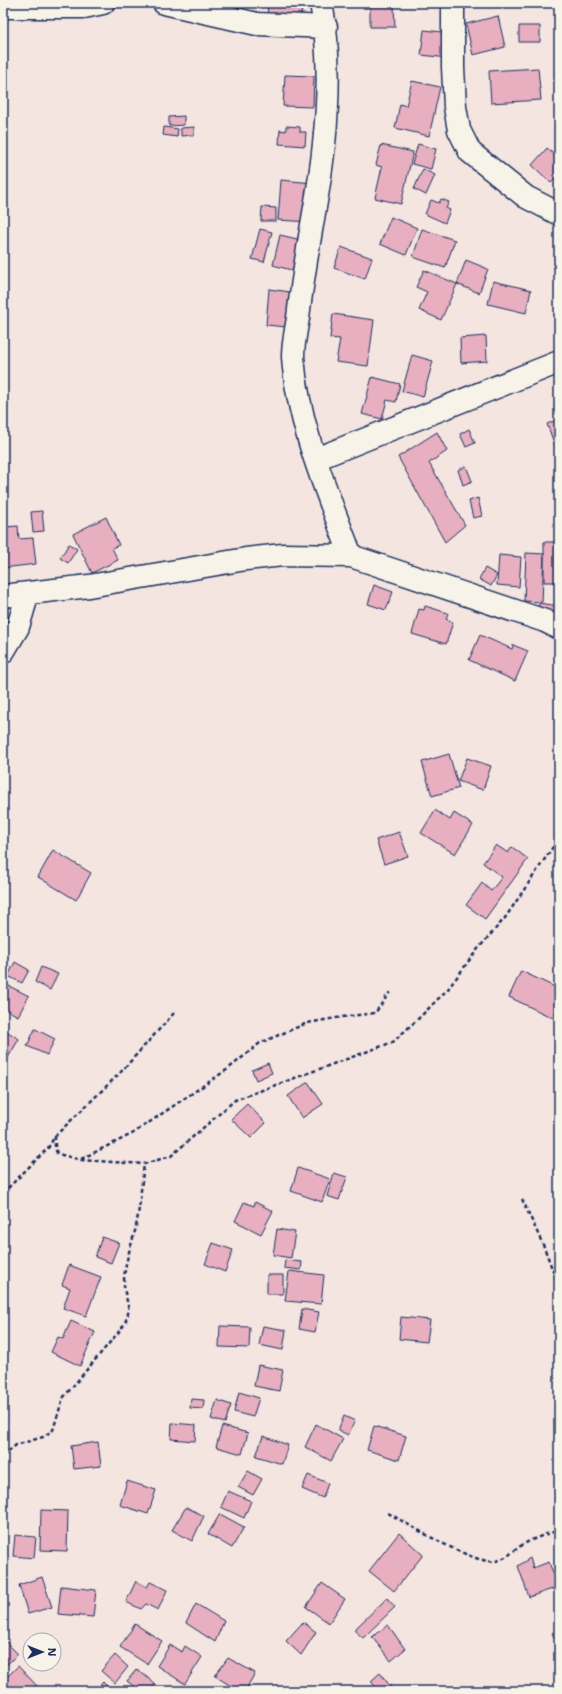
<svg xmlns="http://www.w3.org/2000/svg" width="562" height="1694" font-family="'Shantell Sans',sans-serif">
<rect width="100%" height="100%" fill="#f4e5e0"/>
<filter id="ink" filterUnits="userSpaceOnUse"><feTurbulence type="fractalNoise" baseFrequency=".025" numOctaves="2"/><feDisplacementMap in="SourceGraphic" scale="8" xChannelSelector="R" yChannelSelector="G"/><feConvolveMatrix kernelMatrix="1 2 1 2 8 2 1 2 1" color-interpolation-filters="sRGB"/></filter>
<g filter="url(#ink)">
<path fill="#e8afc0" stroke="#1b2f5e" d="M268,3H302L301,20L267,19Z
M370,6H394L395,27H370Z
M498,16L505,47L473,55L466,24Z
M519,26H540V42H519Z
M424,30L451,33L448,58L421,55Z
M538,68L541,100L491,103L489,71Z
M285,75L314,76L313,107L283,106Z
M412,81L440,87L429,136L395,128L400,104L406,106Z
M184,116V125L169,126V117Z
M286,126L300,127V132H306L305,146L279,144L280,130L286,131Z
M164,127L178,129L177,137L163,135Z
M194,127V135L181,136V128Z
M418,144L436,149L431,169L412,164Z
M381,145L413,152L401,204L375,198L382,167L376,165Z
M547,148L559,159V175L551,183L532,165Z
M423,169L435,175L426,195L414,189Z
M281,180L313,183L310,222L278,220Z
M441,199L449,202L446,208L450,210L445,223L425,214L431,200L439,203Z
M262,207L276,208V221H261Z
M391,217L417,228L406,255L380,244Z
M260,229L272,232L264,262L252,259Z
M422,229L455,240L445,268L413,257Z
M280,235L306,241L298,272L273,265Z
M341,247L372,258L365,279L334,268Z
M466,260L488,269L479,293L457,284Z
M424,270L457,284L441,320L419,310L427,292L416,287Z
M493,281L531,290L526,313L488,304Z
M269,289L290,292L287,327L266,325Z
M333,314L374,320L368,366L336,362L340,339L330,338Z
M486,336L487,361L461,363L460,338Z
M412,355L433,361L423,397L402,391Z
M372,377L400,384L396,402L387,400L382,419L362,414Z
M559,419V451H557L547,424Z
M469,429L475,443L466,447L460,434Z
M437,432L447,451L429,463L465,525L445,542L398,457Z
M466,466L472,481L463,485L458,470Z
M478,498L482,516L473,518L469,501Z
M42,511L44,531L33,532L31,512Z
M106,517L119,545L112,548L118,560L92,573L73,534Z
M18,526L19,539L33,538L36,564L3,568V544L7,543L5,527Z
M544,542H559V582H544Z
M69,544L77,549L68,563L60,558Z
M526,553L544,554L542,602L524,601Z
M499,555L521,557L519,587L497,585Z
M485,568L497,575L491,586L479,579Z
M374,585L393,592L386,610L368,604Z
M539,603L559,606V618L538,616Z
M425,606L448,613L446,619L453,622L446,644L412,634L419,609L424,610Z
M480,635L512,649L513,645L528,651L515,681L469,660Z
M449,754L459,788L432,796L422,762Z
M467,758L491,766L483,790L458,781Z
M435,810L450,820L454,813L473,825L455,854L421,833Z
M399,832L408,856L384,864L376,840Z
M496,845L508,853L512,847L528,859L485,919L466,905L482,883L491,891L502,877L483,863Z
M53,850L91,873L76,900L38,877Z
M15,962L29,970L22,983L8,976Z
M41,967L58,974L50,990L35,982Z
M521,971L559,989V1005L553,1018L509,997Z
M7,985L29,996L18,1016L3,1008V992Z
M3,1029L19,1039L6,1061L3,1059Z
M35,1029L55,1039L47,1055L27,1046Z
M268,1063L272,1073L256,1080L252,1070Z
M308,1082L323,1104L302,1118L288,1096Z
M247,1104L266,1123L251,1138L231,1119Z
M298,1168L330,1179L322,1202L291,1191Z
M334,1173L347,1177L339,1200L327,1196Z
M244,1202L254,1206L255,1202L273,1211L261,1234L235,1221Z
M277,1229L295,1232L291,1258L273,1255Z
M102,1237L119,1243L111,1263L95,1257Z
M213,1243L233,1250L225,1272L205,1264Z
M285,1260L302,1262L301,1270L284,1268Z
M69,1265L101,1277L86,1316L63,1308L70,1288L62,1285Z
M289,1271L324,1275L321,1304L285,1301Z
M267,1275H283V1294H267Z
M302,1309L319,1312L315,1332L299,1329Z
M401,1317L430,1320L427,1342L399,1339Z
M71,1321L95,1332L80,1366L51,1352L58,1337L63,1339Z
M220,1326L250,1327L249,1348L219,1347Z
M263,1326L286,1330L283,1350L259,1345Z
M258,1365L283,1370L279,1391L254,1386Z
M239,1392L259,1398L253,1417L234,1412Z
M191,1399L204,1400L203,1409L190,1408Z
M217,1400L231,1405L225,1423L211,1419Z
M344,1416L355,1421L348,1435L338,1430Z
M172,1423L196,1425L195,1441L171,1439Z
M316,1424L343,1439L331,1461L305,1447Z
M222,1426L248,1433L242,1454L216,1447Z
M374,1426L406,1436L399,1460L367,1450Z
M263,1436L288,1445L282,1464L256,1456Z
M98,1442L101,1466L74,1469L71,1446Z
M248,1471L262,1479L253,1495L238,1487Z
M308,1475L328,1483L323,1498L302,1489Z
M127,1481L156,1490L148,1514L120,1505Z
M228,1491L251,1501L244,1518L221,1507Z
M186,1507L204,1516L192,1541L172,1530Z
M41,1510L68,1511L67,1551L40,1550Z
M220,1514L244,1527L232,1548L208,1534Z
M399,1533L423,1555L394,1591L369,1571Z
M15,1535L36,1537L34,1558L13,1556Z
M530,1558L533,1568L549,1562L558,1587L529,1597L518,1566Z
M42,1577L52,1607L28,1614L19,1585Z
M136,1581L147,1587L150,1582L167,1590L158,1610L146,1604L141,1609L126,1602Z
M322,1583L345,1599L329,1623L306,1607Z
M61,1586L96,1590L93,1617L58,1614Z
M387,1598L395,1607L363,1638L354,1630Z
M196,1604L224,1621L215,1642L186,1623Z
M303,1622L316,1632L301,1655L286,1641Z
M135,1624L162,1641L147,1664L120,1647Z
M388,1625L405,1649L391,1661L372,1637Z
M559,1630V1647L552,1633Z
M3,1639L18,1654L3,1668Z
M170,1645L182,1652L185,1646L202,1657L185,1684L157,1666Z
M115,1655L128,1667L115,1683L101,1671Z
M228,1658L255,1673L245,1691H239L215,1676Z
M18,1666L39,1688L36,1691H13L3,1681Z
M137,1669L155,1684L150,1691H140L127,1681Z
M380,1673L394,1691H378L371,1681Z
M103,1682L112,1691H95Z"/>
<g fill="none" stroke-linecap="round" stroke-linejoin="round">
<g stroke="#1b2f5e" stroke-width="25">
<path id="minor" d="M164,3L257,24L326,27
M453,3V67L455,107L459,130L470,152L526,197L559,214
M3,7H84L103,3
M316,459L559,362
M351,556L545,621L559,628
M3,596L89,586L246,559L283,555L351,556C327,492 298,426 293,357C293,344 296,330 298,318C302,282 308,248 314,213C326,147 334,69 321,3
M3,652L18,627L28,593"/>
</g>
<path stroke="#1b2f5e" stroke-width="2.5" stroke-dasharray="4 3" stroke-linecap="butt" d="M55,1136V1148L57,1153L62,1155L81,1160L144,1164L171,1156L235,1100L393,1042L419,1018L448,989L477,950L505,918L559,838
M81,1159L132,1134L228,1069L260,1043L307,1023L342,1017L375,1013L390,992
M3,1193L48,1148L55,1136L119,1074L174,1013
M522,1199L544,1247L559,1287
M3,1456L16,1445L43,1437L53,1430L63,1398L122,1328C135,1305 124,1304 124,1282C124,1264 131,1247 135,1231C140,1209 141,1186 144,1164
M388,1513C408,1524 476,1566 496,1561C507,1558 513,1551 522,1545C530,1540 550,1532 559,1531"/>
<use href="#minor" stroke="#f7f3e8" stroke-width="22"/>
</g>
</g>
<rect width="562" height="1694" fill="none" stroke="#f7f3e8" stroke-width="16"/>
<rect x="8" y="8" width="546" height="1678" fill="none" stroke="#1b2f5e" stroke-width="1.5" filter="url(#ink)"/>
<g transform="translate(42 1652) rotate(90)"><circle r="19" fill="#f7f3e8" stroke="#9fa5b1"/>
<path d="M0-3L7 15L0 10L-7 15Z" fill="#1b2f5e"/>
<text y="-6" font-size="11" font-weight="bold" text-anchor="middle" fill="#1b2f5e">N</text>
</g>
</svg>
